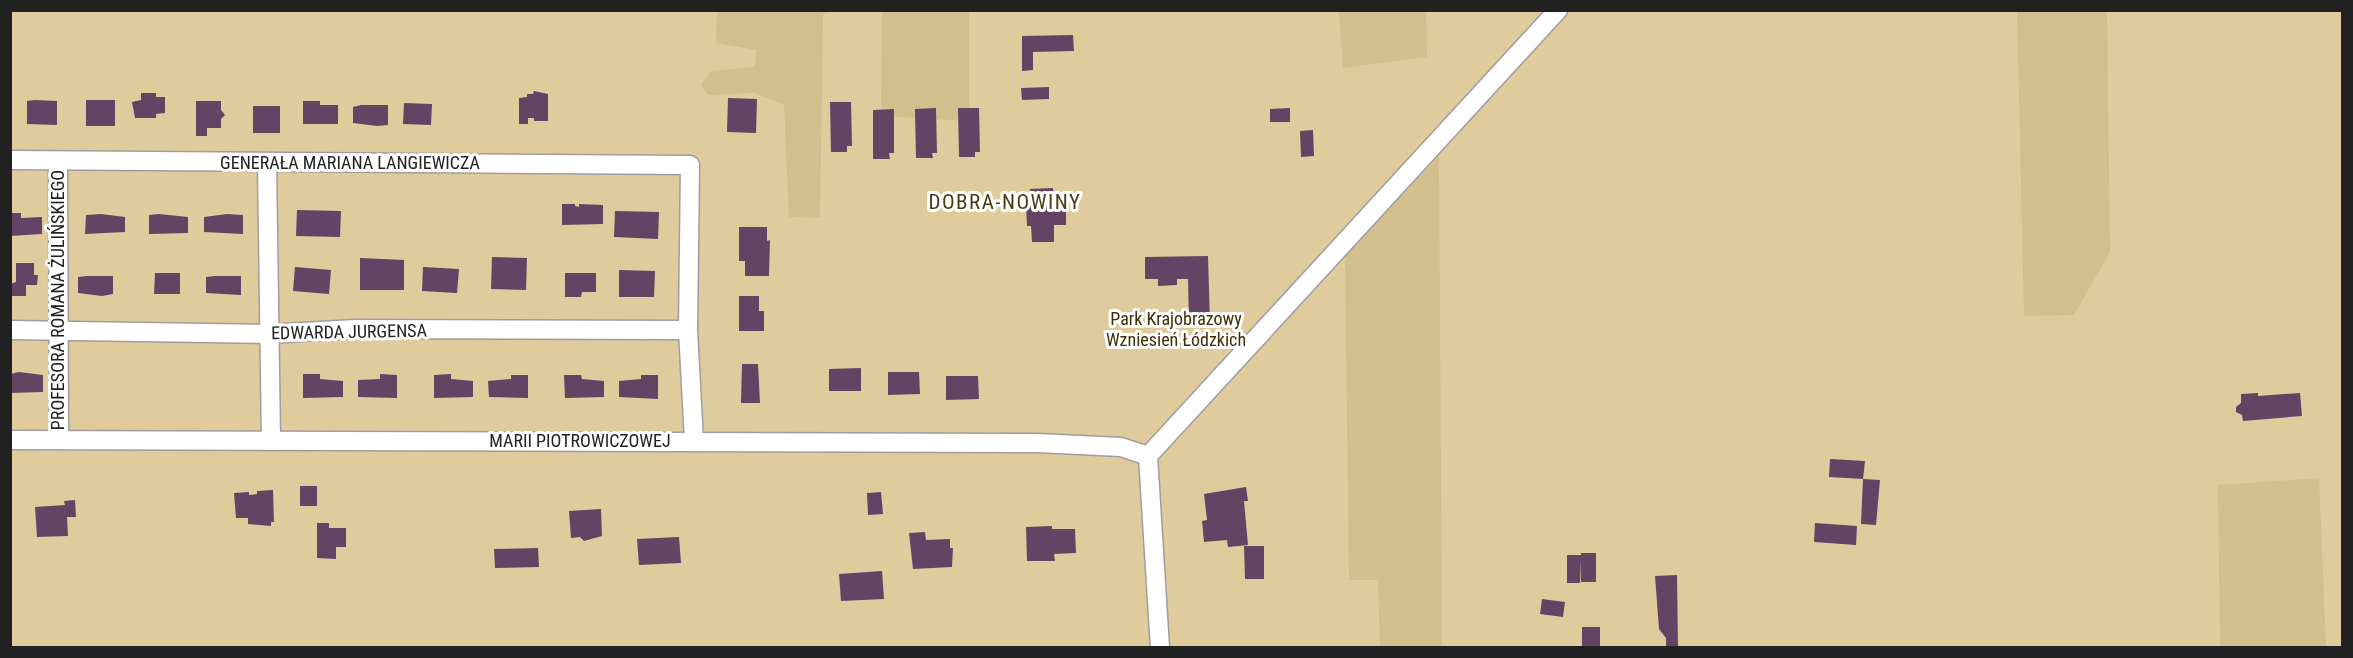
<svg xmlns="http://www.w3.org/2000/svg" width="2353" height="658" font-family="'Roboto Condensed',sans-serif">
<rect width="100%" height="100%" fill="#fcf7fc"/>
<path fill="#dfcb9c" d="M11,11H2342V647H11Z"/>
<path fill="#d3be8d" d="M717,10L834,11L823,14L820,218L789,217L784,105L754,93L708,95L701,85L711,71L755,67L756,50L716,43Z
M882,11H969V121L881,116Z
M1339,11H1426L1427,57L1343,68Z
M2017,11H2107L2110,252L2074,315L2024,316Z
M1439,156L1442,647H1380L1378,580H1349L1345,255Z
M2319,478L2326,647H2220L2218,485Z"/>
<path fill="#654365" d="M1073,35L1074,51L1033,52V70L1022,71V36Z
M1049,87V99L1022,100L1021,88Z
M534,91L548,94V121H534V118H528V124H519V98L527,97V94H533Z
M141,93H156V97H165V113L156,114V118H135L132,102L141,100Z
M728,98L757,99L756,133L727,132Z
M35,100L57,101V125L27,124V101Z
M86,100H115V126H86Z
M196,101H221V110L225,115L221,119V128H207V136H196Z
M303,101H320V105H338V124H303Z
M830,102H851L852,146H847V152H831Z
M404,103L432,104L431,125L403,124Z
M361,105H388V125L377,126L353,123V107Z
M253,106H280V133H253Z
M936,108L937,153H932L933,158H916L915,109Z
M958,108H979L980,152H975V157H959Z
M1290,108V122H1270V109Z
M894,109V153H889L890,159H873V110Z
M1313,130L1314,156L1301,157L1300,131Z
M1053,188L1054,207L1066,206V225H1054V242H1032L1031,226H1027L1026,206H1031L1030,189Z
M562,204H575V206L579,207V204L603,205V224L562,225Z
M297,210L341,211L340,237L296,236Z
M615,211L659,212L658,239L614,237Z
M10,213H21V218L42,217V234L10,236Z
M101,214L125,217V232L85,234L86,215Z
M159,214L188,217V233L149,234V215Z
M227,214L243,215V234L204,232V217Z
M739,227H767V241L770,240L769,276H745V261H739Z
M1208,256L1210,323L1189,324L1188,279H1177V285L1158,286V279H1145V257Z
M492,257L527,258L526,290L491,289Z
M360,258L404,260V290H360Z
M16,263H34V275H38L37,285H26V296H10V284L16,282Z
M295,267L331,270L329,294L293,291Z
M423,267L459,269L457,293L422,291Z
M619,270L655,271L654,297H619Z
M155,273H180V294H154Z
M565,273H596V292H582L581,297H565Z
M87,276H113V294L102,296L78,293V277Z
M215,276H241V295L206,293V277Z
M739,296H759V311H764V331H739Z
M742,364H758L760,403H741Z
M861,368V391H829V369Z
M19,372L43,375V392L10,393V374Z
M888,372H919L920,394L888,395Z
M303,374H320V379L343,381V397L303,398Z
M380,374L397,375V398L358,397V380L380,379Z
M451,374V379L473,381V397L434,398V375Z
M511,375H528V398L489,397L488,381L511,379Z
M564,375H581L582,379L604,381V397L565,398Z
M641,375H658V399L619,397V381L641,379Z
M946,376H978L979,399L946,400Z
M2258,393V396L2300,393L2302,416L2243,421L2242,415L2236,412V407L2241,403V394Z
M1830,459L1865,461L1863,479L1829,477Z
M1863,479L1880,480L1876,525L1861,524Z
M300,486H317V506H300Z
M1246,487L1248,501H1244L1248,545L1228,547L1227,540L1204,542L1202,521L1207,520L1204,494Z
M273,490L274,522H271V526L248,524V518H236L234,493L249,492V495L257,494V491Z
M881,492L883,514L868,515L867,493Z
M75,500L76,517H67L68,536L37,537L35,507L65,505L64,501Z
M601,509L602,536L584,541L580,537L571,538L569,511Z
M317,523H329V528H346V547H336V559L317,558Z
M1815,523L1857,526L1856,545L1814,542Z
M1052,526V529H1075L1076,553L1054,554L1055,561H1027L1026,527Z
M925,532L926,540L950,539V548H953L952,567L913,569L909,533Z
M679,537L681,563L639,565L637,539Z
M1244,546H1264V579H1245Z
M538,548L539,567L495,568L494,549Z
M1581,553H1596V582H1581L1580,560V583H1567V555H1581Z
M882,571L884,599L841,601L839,574Z
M1677,575L1678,648H1666V638L1659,629L1655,576Z
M1542,599L1565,602L1563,617L1540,614Z
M1582,627H1600V648H1582Z"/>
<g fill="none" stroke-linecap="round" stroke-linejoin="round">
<g stroke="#a19ca0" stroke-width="21">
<path id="minor" d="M10,160L690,165L688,330L694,441
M58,161L59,440
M267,163L271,441
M10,330L268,334L355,329L688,330
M10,440L1038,443L1121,447L1148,456
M1148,456L1558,10
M1148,456L1160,648"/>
</g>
<use href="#minor" stroke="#fff" stroke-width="18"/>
</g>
<g text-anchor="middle" stroke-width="6" stroke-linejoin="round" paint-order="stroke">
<g font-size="18" fill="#222122" stroke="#fff">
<text x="350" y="169">GENERAŁA MARIANA LANGIEWICZA</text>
<text transform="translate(58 300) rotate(-90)" y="6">PROFESORA ROMANA ŻULIŃSKIEGO</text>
<text transform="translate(349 332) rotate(-1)" y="6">EDWARDA JURGENSA</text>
<text x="580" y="447">MARII PIOTROWICZOWEJ</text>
</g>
<g font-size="18" fill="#3d2e04" stroke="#fff">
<text x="1176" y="325">Park Krajobrazowy<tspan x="1176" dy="21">Wzniesień Łódzkich</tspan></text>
</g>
<g font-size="21" letter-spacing="1.5" fill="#4a3b13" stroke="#fff">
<text x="1005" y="209">DOBRA-NOWINY</text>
</g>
</g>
<rect width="2353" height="658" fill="none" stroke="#222122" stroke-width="24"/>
</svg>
